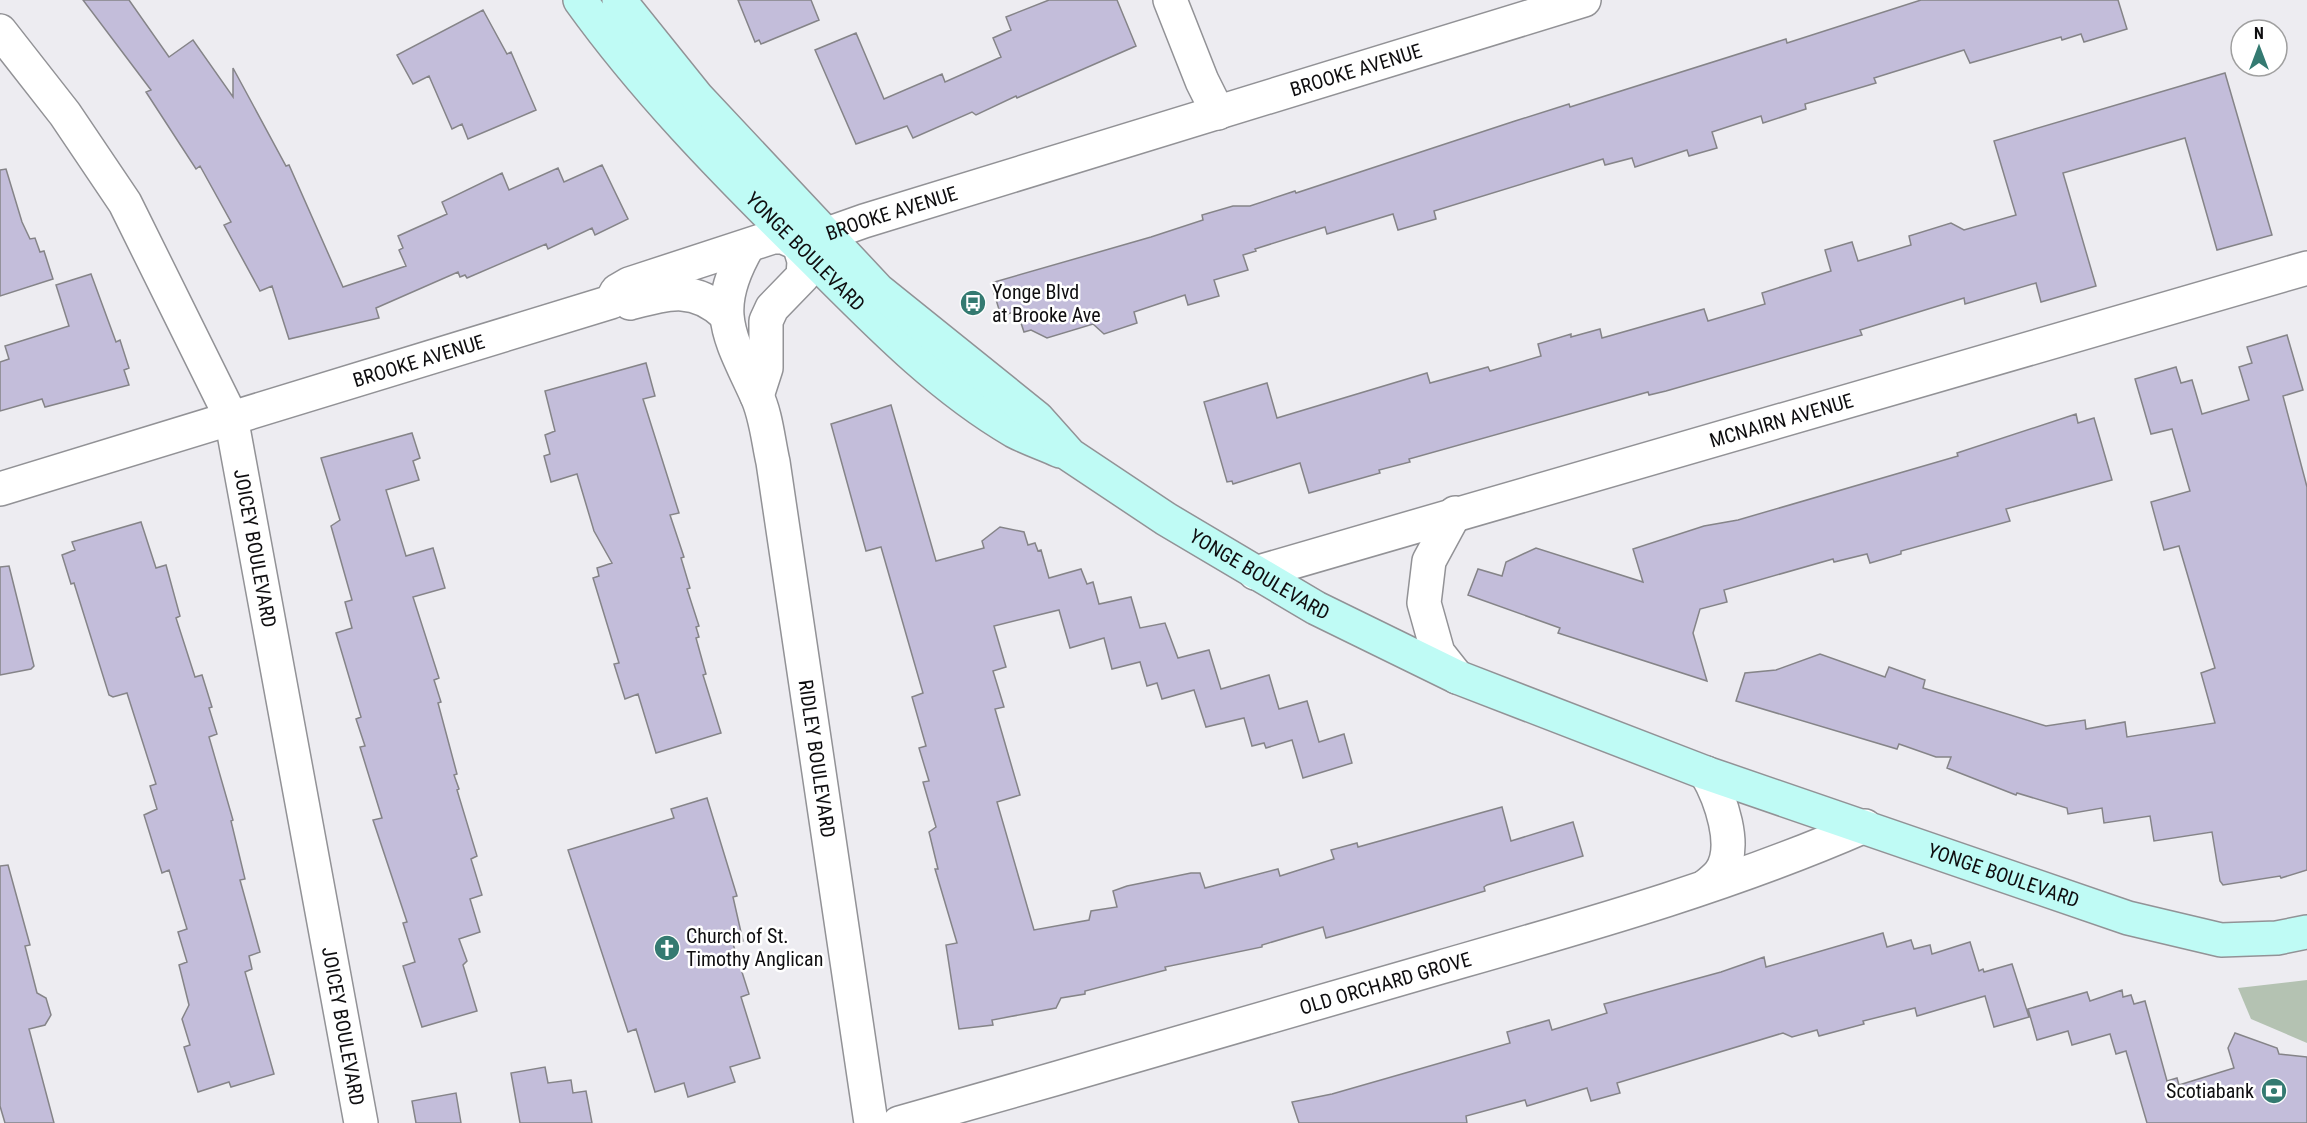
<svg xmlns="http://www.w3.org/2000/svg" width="2307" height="1123" font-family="'Roboto Condensed',sans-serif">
<rect width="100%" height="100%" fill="#edecf1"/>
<path fill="#b4c2b2" d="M2307,980V1043L2251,1019L2238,988Z"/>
<path fill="#c3bdda" stroke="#858488" stroke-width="1.5" d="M83,0H129L169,57L193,40L233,97V68L286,166L289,165L343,287L406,266L399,250L403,248L398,236L447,214L442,202L502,173L509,190L558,168L564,182L602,165L628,219L595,235L592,228L548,249L546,244L467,278L465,275L460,277L458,272L376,308L379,318L289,339L272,286L260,291L224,225L231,222L200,166L196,169L146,92L151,90Z
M738,0H811L819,20L761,44L759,40L755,42Z
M1049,0H1117L1136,46L1017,98L1016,96L976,115L972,112L913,138L907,126L856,144L815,50L856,33L884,99L942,74L945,82L1001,57L993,38L1011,30L1006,17Z
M1921,0H2118L2127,29L2084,42L2081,34L2062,40L2061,37L1970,63L1964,50L1874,78L1876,83L1805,104L1806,109L1763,123L1761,116L1712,132L1717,148L1689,156L1687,150L1635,167L1632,158L1605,165L1603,159L1434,211L1436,219L1398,230L1393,214L1327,234L1325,227L1255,249L1256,251L1243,255L1248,270L1214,280L1219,296L1188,305L1185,295L1134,312L1137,323L1104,334L1093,324L1047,338L1031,330L1024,332L1017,311L1001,316L991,283L1151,237L1203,220L1202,215L1233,206H1250L1295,191L1296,193L1515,121L1569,104L1570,107L1786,39L1787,43Z
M483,10L507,54L511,52L536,110L468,139L462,124L452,129L429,76L413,84L397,55Z
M2225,73L2272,235L2217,250L2185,138L2063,173L2096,286L2041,302L2036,283L1965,304L1964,298L1860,330L1862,335L1666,391L1649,395L1648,392L1409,459L1410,462L1379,470L1380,473L1309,493L1300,463L1233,484L1232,481L1227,482L1204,402L1267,383L1277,418L1427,373L1430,383L1488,367L1490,371L1541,356L1538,344L1571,334V337L1600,329L1602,338L1704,309L1708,321L1765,304L1762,293L1831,271L1825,250L1852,242L1858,261L1911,245L1909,236L1951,223L1964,230L2016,215L1994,141Z
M6,169L22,222L30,239L35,238L40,252L44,251L53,279L0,296V170Z
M91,274L116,342L120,340L129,368L124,370L129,385L45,407L42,399L0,411V362L9,359L5,346L69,326L56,285Z
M2287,335L2303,390L2283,396L2307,487V870L2281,878L2280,876L2223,885L2220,881L2212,832L2154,841L2150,816L2104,823L2102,808L2068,814L2067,808L2017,793L2016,795L1947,768L1951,757H1936L1899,744L1897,749L1736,701L1745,673L1776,670L1820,654L1885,677L1889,667L1925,680L1923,688L2046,726L2085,720L2086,729L2125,722L2127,737L2215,723L2201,673L2215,668L2179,546L2164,550L2151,502L2190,491L2172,429L2151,434L2135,379L2176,367L2181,383L2192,380L2202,414L2249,400L2239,367L2252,363L2247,347Z
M646,363L655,396L643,399L679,513L670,515L684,557L681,558L690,588L687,589L699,626L696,627L699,637L696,638L706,674L703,675L721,733L656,753L638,694L625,699L614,664L619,663L593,578L599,576L597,568L612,563L594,531L577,474L551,482L544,456L550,454L545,435L555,431L545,391Z
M891,405L936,561L984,548L982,541L1000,527L1024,532L1028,545L1035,543L1038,551L1041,550L1049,578L1081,569L1087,584L1093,582L1099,604L1131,597L1140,628L1165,623L1178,658L1209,650L1221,689L1269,675L1279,709L1307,701L1319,742L1344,734L1352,763L1303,778L1292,740L1266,748L1264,743L1252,746L1244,718L1206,727L1194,690L1162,699L1157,683L1147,686L1140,662L1112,669L1104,638L1070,648L1059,610L994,626L1006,667L993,671L1004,707L995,709L1020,795L997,802L1034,930L1089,920L1091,911L1117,907L1113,891L1127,886L1191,873H1200L1205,888L1278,869L1280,876L1334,859L1331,850L1357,843L1358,847L1502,807L1511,841L1573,822L1583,856L1487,885L1484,887L1485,891L1351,931L1326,938L1323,927L1262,945V947L1165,967L1166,970L1085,991V994L1061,998L1056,1008L992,1020L993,1025L959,1029L946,945L957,943L935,869H938L929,832L936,827L923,782L929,781L919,748L926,746L912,697L923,693L881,547L866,551L831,424Z
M2076,414L2078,423L2094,418L2112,480L2006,509L2010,521L1901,551V554L1870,563L1867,554L1834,562L1833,559L1724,590L1727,602L1700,609L1693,633L1707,681L1558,633L1560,628L1468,595L1478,569L1502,576L1506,562L1536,548L1643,582L1633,549L1704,526L1738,520L1958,456L1957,453Z
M412,433L420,458L413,461L419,480L386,490L406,556L433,548L445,588L413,597L439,678L434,680L441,702L438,703L457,774L454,775L459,789L457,790L477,856L471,859L482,895L470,899L480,932L459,939L467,961L463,965L477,1011L422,1027L403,966L415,962L403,923L407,922L373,820L382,818L360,747L365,746L356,719L361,717L336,633L352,628L345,602L352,600L331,526L340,520L321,458Z
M141,522L156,568L166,565L180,616L176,618L195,677L202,675L212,707L209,708L217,734L209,737L233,820L231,821L245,879L240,880L260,952L249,956L252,969L245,972L274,1074L231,1087L229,1082L198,1092L184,1047L190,1045L182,1019L189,1005L179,965L187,962L178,932L187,929L169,870L162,873L144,815L157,809L150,786L156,784L127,693L113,697L109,695L74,583L71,584L62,555L75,550L72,542Z
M9,566L34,666L31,669L0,675V567Z
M707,798L737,896L733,897L743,941L733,944L749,994L741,997L760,1058L730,1067L735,1082L688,1097L684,1083L655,1092L636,1029L628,1032L568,850L674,818L671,809Z
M8,865L30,945L25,946L37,993L46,998L51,1015L45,1025L29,1029L54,1123H5L0,1106V866Z
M1883,933L1887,947L1911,940L1914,949L1930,945L1932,954L1970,942L1979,971L1983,969L1984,972L2012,964L2029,1017L1994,1027L1985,996L1917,1016L1915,1008L1863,1021L1864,1024L1819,1036L1817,1030L1792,1037L1783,1033L1617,1083L1620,1093L1591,1101L1587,1088L1527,1106L1525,1100L1466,1116L1467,1123H1299L1292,1102L1332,1094L1510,1043L1507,1032L1549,1020L1552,1030L1607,1013L1604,1004L1721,972L1764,957L1766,967Z
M2122,990L2123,997L2131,995L2134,1004L2145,1001L2167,1081L2177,1078L2179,1085L2234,1068L2228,1048L2235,1033L2277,1048L2279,1054L2307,1057V1123H2147L2126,1051L2116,1054L2110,1034L2072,1045L2068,1031L2037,1040L2028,1009L2087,992L2090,1001Z
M545,1067L548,1083L571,1080L573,1093L586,1091L592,1123H520L511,1073Z
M456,1093L461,1123H416L412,1101Z"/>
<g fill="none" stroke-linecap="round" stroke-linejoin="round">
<g stroke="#929296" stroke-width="36">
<g id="street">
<path d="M1170,0L1202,81L1218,113"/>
<path id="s1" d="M0,31L65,114L125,203L231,417L361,1123"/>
<path id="s2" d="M748,246C711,310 728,333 756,394C766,414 768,440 773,462L871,1123"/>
<path d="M630,303C668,293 694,285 725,314"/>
<path d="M757,396L766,368V321L772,308L803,276L804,261L799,244"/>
<path id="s3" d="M0,489L611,302L617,291L629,284L773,237H783L799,244L864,221L1584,0"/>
<path d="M1455,513L1429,561L1424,603L1438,653L1457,677"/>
<path id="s4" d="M1255,573L2307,268"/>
<path d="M1706,773C1720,797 1739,847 1720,873C1716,878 1711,882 1706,886"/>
<path id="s5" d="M899,1123C1080,1072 1261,1020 1441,967C1584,926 1728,886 1865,826"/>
</g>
</g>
<g stroke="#929296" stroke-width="36">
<g id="secondary">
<path id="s6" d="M580,0C644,89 721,168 798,244C865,310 932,383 1014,431C1029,439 1045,444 1060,451"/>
<path id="s7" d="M619,0L697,97L878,290L1037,418L1070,455L1166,519L1316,608L1457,677L1706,773L2128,918L2221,940L2277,938L2307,932"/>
</g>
</g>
<use href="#street" stroke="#fff" stroke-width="33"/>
<use href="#secondary" stroke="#bffbf5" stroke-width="33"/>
</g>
<defs>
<g id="bus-disc" transform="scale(1.35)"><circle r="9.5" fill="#347a71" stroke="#fff"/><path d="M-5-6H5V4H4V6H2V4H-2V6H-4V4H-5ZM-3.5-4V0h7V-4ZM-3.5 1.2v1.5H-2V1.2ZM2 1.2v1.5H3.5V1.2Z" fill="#fff"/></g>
<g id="church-disc" transform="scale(1.35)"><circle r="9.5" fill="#347a71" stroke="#fff"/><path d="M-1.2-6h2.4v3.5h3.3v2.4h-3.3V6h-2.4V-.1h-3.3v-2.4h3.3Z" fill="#fff"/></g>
<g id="bank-disc" transform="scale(1.35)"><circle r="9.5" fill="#347a71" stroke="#fff"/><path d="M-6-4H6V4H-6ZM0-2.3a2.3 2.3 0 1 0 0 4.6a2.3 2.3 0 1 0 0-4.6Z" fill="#fff"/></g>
</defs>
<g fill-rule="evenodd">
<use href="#bus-disc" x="973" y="303"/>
<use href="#church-disc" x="667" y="948"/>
<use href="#bank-disc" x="2274" y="1091"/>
</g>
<g text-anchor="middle" stroke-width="5" stroke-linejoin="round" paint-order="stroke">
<g font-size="20" fill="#0f0e10" stroke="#fff">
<text dy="7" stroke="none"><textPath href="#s3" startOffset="1428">BROOKE AVENUE</textPath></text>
<text dy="7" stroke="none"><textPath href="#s3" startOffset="942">BROOKE AVENUE</textPath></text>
<text dy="7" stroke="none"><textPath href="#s6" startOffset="338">YONGE BOULEVARD</textPath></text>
<text dy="7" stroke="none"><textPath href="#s3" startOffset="438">BROOKE AVENUE</textPath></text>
<text dy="7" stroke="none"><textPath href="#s4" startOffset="548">MCNAIRN AVENUE</textPath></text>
<text dy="7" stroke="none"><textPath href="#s1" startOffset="585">JOICEY BOULEVARD</textPath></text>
<text dy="7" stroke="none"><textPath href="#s7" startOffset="867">YONGE BOULEVARD</textPath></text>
<text dy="7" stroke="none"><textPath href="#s2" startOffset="528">RIDLEY BOULEVARD</textPath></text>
<text dy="7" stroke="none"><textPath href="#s7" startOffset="1671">YONGE BOULEVARD</textPath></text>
<text dy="7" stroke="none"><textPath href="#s5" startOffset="506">OLD ORCHARD GROVE</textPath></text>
<text dy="7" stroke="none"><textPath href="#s1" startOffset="1071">JOICEY BOULEVARD</textPath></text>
</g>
<g font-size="20" fill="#0f0e10" stroke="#fff" text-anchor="start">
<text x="992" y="299">Yonge Blvd<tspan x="992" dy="23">at Brooke Ave</tspan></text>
<text x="686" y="943">Church of St.<tspan x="686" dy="23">Timothy Anglican</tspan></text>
<text x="2254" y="1098" text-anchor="end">Scotiabank</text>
</g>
</g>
<g transform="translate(2259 48)"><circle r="28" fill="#ffffff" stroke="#9f9f9f" stroke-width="1.5"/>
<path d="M0-4.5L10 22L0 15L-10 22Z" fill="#347a71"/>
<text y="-9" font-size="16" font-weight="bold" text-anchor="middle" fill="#0f0e10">N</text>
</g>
</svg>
